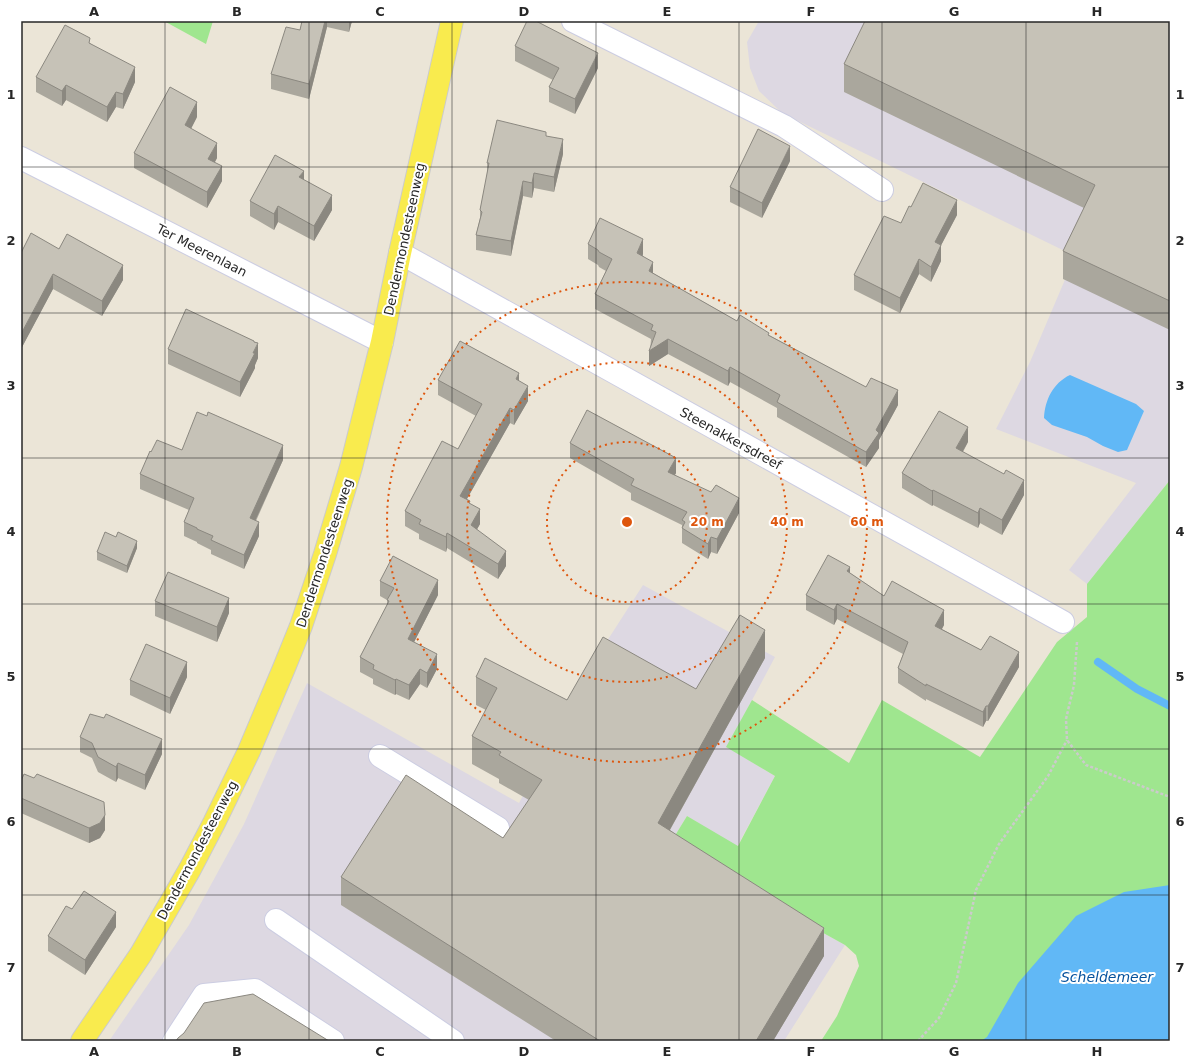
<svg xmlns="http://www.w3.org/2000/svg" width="1191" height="1062" font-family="'DejaVu Sans',sans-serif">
<rect width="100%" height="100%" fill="#ebe5d7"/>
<path fill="#ddd8e2" d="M759,21H1170V480L1087,584L1069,570L1136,483L996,429L1030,362L1075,256L782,113L759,91L750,68L747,42Z
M643,585L775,657L727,747L775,776L737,847L687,816L668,847L845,945L784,1041H109L189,925L244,824L307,683L519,803L598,655Z"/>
<path fill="#9fe68f" d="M164,21H213L206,44Z
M1170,480V1041H821L837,1016L859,966L856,955L845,945L668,847L687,816L738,846L775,776L726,747L752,700L849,763L882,700L980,757L1057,642L1087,617V584Z"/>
<path fill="#61b8f6" d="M1070,375L1136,404L1144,411L1127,450L1118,452L1103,446L1087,437L1052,425L1044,418C1045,400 1053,383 1070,375Z
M1170,885V1041H981L987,1037L1018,983L1076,916L1124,892Z"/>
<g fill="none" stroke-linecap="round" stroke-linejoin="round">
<path stroke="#61b8f6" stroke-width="8" d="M1098,662L1137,689L1170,706"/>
<g stroke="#cccde2" stroke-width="24">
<path id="minor" d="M573,21L784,126L882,190
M21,158L382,342
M400,253L1063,622
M380,756L498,828
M276,920L453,1041
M174,1041L204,995L255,990L333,1041"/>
</g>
<g stroke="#cbcbcb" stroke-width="24">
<path id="major" d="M82,1041L141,954L190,869L214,823L249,751L284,668L301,626L325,554L351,467L382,342L400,253L452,21"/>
</g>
<path stroke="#cbcbcb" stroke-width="2.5" stroke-dasharray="3 2" stroke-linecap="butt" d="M1077,642L1074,685L1066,719L1067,740L1086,765L1170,797
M918,1041L939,1018L956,983L976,890L999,844L1048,776L1067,740"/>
<use href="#minor" stroke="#fff" stroke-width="22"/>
<use href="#major" stroke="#f9eb4e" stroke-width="22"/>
</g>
<path fill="#aaa79d" d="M302,21H352L349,32L327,27L309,99L271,89V74L300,30Z
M1170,21V330L1063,279V251L1084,208L844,92V64Z
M90,43L135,82L123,109L116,107L107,122L66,100L62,106L36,92V77Z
M515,46L598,68L575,114L549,102V87L553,80L515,61Z
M197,117L191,129L217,158L215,162L222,181L207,208L134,168V153Z
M546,136L563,154L554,192L534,188L532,198L523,196L511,256L476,250V235L480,218V210L487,177V163Z
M790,161L762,218L730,202V187Z
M304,180L332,210L314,241L278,222L274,230L250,216V201Z
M911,207L957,215L941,245V261L931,282L919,274L900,313L854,290V275L901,223Z
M588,244L643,254V256L653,273L737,321L769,335L898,405L879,440V448L866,467L777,417V408L730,382L728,386L668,354L649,366L651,339L595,309V294L606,271L599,267L598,265L588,259Z
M59,249L123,280L102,316L53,289L21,349Z
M254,342L258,358L255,365V368L240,397L168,364V349Z
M438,380L519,381L528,401L514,425L510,423L467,499L470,504L480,524L477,529L506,566L498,579L447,548L446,552L419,539V534L405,526V511L458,449L476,416L438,395Z
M968,442L963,452L1024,495L1002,535L980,523L978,528L933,505L932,506L902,488V473Z
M570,443L676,473L675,475L739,513L717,554L711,552L708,559L682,543V525L631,500V493L570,458Z
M182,450L283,460L256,521L259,536L244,569L211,554V550L197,543V542L184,536V522L189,510L140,489V474L151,452Z
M137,548L127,573L97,560V552Z
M850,573L884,596L944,625L942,629L981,650L1019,667L988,721H986L983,727L926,699V701L898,683V668L903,654L837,619L834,625L806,610V595Z
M380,581L438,595L414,642L437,669L427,688L420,684L409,700L396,694L395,695L373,684V679L360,672V657L387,605V600L380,596Z
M155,601L229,613L217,642L155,616Z
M765,658L670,830L824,956L773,1041H556L341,905V877L503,838L529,800L499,783V779L472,764V736L486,710L476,705V677L567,700L696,689Z
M187,677L170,714L130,695V680Z
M80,737L162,754L145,790L118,778L116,782L98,772L92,758L80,752Z
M21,781L105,830L100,838L89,843L21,813Z
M72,909L116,927L85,975L48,951V936Z"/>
<path fill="#8b8880" d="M325,21H327V27L309,99V84Z
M349,21H352L349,32Z
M598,53V68L575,114V99Z
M135,67V82L123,109V94Z
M66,85V100L62,106V91Z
M116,92V107L107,122V107Z
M197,102V117L185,140V125Z
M563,139V154L554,192V177Z
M217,143V158L208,174V159Z
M790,146V161L762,218V203Z
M222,166V181L207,208V192Z
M304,171V186L299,177Z
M534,173V188L532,198V183Z
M523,181V196L511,256V241Z
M332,195V210L314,241V226Z
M957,200V215L935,257V242Z
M278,206V222L274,230V214Z
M643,239V254L637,268V253Z
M941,245V261L931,282V267Z
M919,259V274L900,313V298Z
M653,262V277L649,271Z
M123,265V280L102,316V301Z
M53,274V289L21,349V334Z
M668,339V354L649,366V351Z
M258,343V358L255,365V368L240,397V382Z
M730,367V382L728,386V371Z
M519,373V388L516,379Z
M528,386V401L514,425V410Z
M898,390V405L879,440V448L866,467V452L876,430Z
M510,408V423L460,511V496Z
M968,427V442L956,463V448Z
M283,445V460L250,532V518Z
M676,458V473L668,487V472Z
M1024,480V495L1002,535V520Z
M933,490V505L932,506V491Z
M739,498V513L717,554V539Z
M980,508V523L978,528V513Z
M480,509V524L471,540V525Z
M259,522V536L244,569V555Z
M447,533V548L446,552V537Z
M711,537V552L708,559V544Z
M137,541V548L127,573V566Z
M506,551V566L498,579V564Z
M850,567V582L847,571Z
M438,580V595L408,654V639Z
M229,598V613L217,642V627Z
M837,604V619L834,625V610Z
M944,610V625L935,641V626Z
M765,630V658L658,851V823Z
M1019,652V667L988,721V706Z
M437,654V669L427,688V673Z
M187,662V677L170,714V698Z
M420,669V684L409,700V685Z
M396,679V694L395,695V680Z
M986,706V721L983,727V712Z
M162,739V754L145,790V775Z
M118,763V778L116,782V767Z
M105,815V830L100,838L89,843V828Z
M116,912V927L85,975V960Z
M824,928V956L773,1041H756Z"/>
<path fill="#c6c2b7" stroke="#8b8880" d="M302,21H325L309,84L271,74L286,27L300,30Z
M527,21H536L598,53L575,99L549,87L559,68L515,46Z
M865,21H1170V301L1063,251L1095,185L844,64Z
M65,25L90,38L89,43L135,67L123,94L116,92L107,107L66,85L62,91L36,77Z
M170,87L197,102L185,125L217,143L208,159L222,166L207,192L134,153Z
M497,120L546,132V136L563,139L554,177L534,173L532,183L523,181L511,241L476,235L482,212L480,210L489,163H487Z
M758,129L790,146L762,203L730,187Z
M275,155L304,171L299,177L332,195L314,226L278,206L274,214L250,201Z
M923,183L957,200L935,242L941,245L931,267L919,259L900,298L854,275L884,216L901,223L909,206L911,207Z
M600,218L643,239L637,253L653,262L649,271L737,321L740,315L769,333L768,335L866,387L871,378L898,390L876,430L879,433L866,452L777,402L780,395L730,367L728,371L668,339L649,351L656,332L651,330L653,325L595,294L612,259L599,252L598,250L588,244Z
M31,233L59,249L67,234L123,265L102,301L53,274L21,334V253Z
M186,309L254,341V342L258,343L253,353H255L240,382L168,349Z
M460,341L519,373L516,379L528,386L514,410L510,408L460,496L470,501L469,503L480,509L471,525L506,551L498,564L447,533L446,537L419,524L421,520L405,511L442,441L458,449L482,404L438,380Z
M587,410L676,458L668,472L711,492L716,485L739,498L717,539L711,537L708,544L682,528L685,522L682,520L687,512L631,485L634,479L570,443Z
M939,411L968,427L956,448L1004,474L1006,470L1024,480L1002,520L980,508L978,513L933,490L932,491L902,473Z
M197,412L207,416L208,412L283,445L250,518L259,522L244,555L211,540L213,536L197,529V528L184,522L194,498L140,474L150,451L151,452L157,440L182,450Z
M105,532L116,537L118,532L137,541L127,566L97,552Z
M828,555L850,567L847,571L884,596L892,581L944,610L935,626L981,650L990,636L1019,652L988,706H986L983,712L926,684V686L898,668L908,642L837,604L834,610L806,595Z
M393,556L438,580L408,639L437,654L427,673L420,669L409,685L396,679L395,680L373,669L374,665L360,657L389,601L387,600L394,588L380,581Z
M168,572L229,598L217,627L155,601Z
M740,615L765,630L658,823L824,928L756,1041H600L341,877L406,775L503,838L542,780L499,755L501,752L472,736L497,688L476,677L485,658L567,700L603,637L696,689Z
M146,644L187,662L170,698L130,680Z
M90,714L104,718L106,714L162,739L145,775L118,763L116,767L98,757L92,743L80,737Z
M24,774L34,778L37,774L104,802L105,815L100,823L89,828L21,798V781Z
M84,891L116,912L85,960L48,936L66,906L72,909Z
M253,994L329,1041H176L178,1038L184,1033L204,1003Z"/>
<path fill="none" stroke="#272727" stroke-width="1" stroke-opacity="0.55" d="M165,21V1041M309,21V1041M452,21V1041M596,21V1041M739,21V1041M882,21V1041M1026,21V1041M21,167H1170M21,313H1170M21,458H1170M21,604H1170M21,749H1170M21,895H1170"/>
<g fill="none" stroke="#de560d" stroke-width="2" stroke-dasharray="2 4">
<circle cx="627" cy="522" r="80"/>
<circle cx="627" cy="522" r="160"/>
<circle cx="627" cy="522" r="240"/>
</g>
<g text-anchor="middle" stroke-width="4" stroke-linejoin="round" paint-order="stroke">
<g font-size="13" fill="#272727" stroke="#fff">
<text transform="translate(404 239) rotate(-78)" y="5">Dendermondesteenweg</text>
<text transform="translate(202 250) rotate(27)" y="5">Ter Meerenlaan</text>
<text transform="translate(731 438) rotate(29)" y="5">Steenakkersdreef</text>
<text transform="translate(324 553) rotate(-72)" y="5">Dendermondesteenweg</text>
<text transform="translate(197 850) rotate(-62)" y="5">Dendermondesteenweg</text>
</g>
<g font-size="14" font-style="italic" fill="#05529d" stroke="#fff">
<text x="1107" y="982">Scheldemeer</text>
</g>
</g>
<circle cx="627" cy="522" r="6" fill="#de560d" stroke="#fff" stroke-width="2"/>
<g font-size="12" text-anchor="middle" font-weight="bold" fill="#de560d" stroke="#fff" stroke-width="4" stroke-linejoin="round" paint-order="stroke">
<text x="707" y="526">20 m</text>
<text x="787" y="526">40 m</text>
<text x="867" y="526">60 m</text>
</g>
<rect width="1191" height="1062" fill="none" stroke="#ffffff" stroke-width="44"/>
<rect x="22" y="22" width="1147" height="1018" fill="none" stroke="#272727" stroke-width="1.5"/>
<g font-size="13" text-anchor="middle" font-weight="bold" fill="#272727">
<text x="94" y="16">A</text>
<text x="237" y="16">B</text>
<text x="380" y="16">C</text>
<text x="524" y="16">D</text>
<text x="667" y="16">E</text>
<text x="811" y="16">F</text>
<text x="954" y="16">G</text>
<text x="1097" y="16">H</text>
<text x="11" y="99">1</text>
<text x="1180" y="99">1</text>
<text x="11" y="245">2</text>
<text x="1180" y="245">2</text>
<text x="11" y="390">3</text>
<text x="1180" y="390">3</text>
<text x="11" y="536">4</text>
<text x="1180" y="536">4</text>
<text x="11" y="681">5</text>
<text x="1180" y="681">5</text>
<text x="11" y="826">6</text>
<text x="1180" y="826">6</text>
<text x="11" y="972">7</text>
<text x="1180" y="972">7</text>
<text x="94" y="1056">A</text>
<text x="237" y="1056">B</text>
<text x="380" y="1056">C</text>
<text x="524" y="1056">D</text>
<text x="667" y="1056">E</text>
<text x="811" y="1056">F</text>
<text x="954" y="1056">G</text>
<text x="1097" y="1056">H</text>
</g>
</svg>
